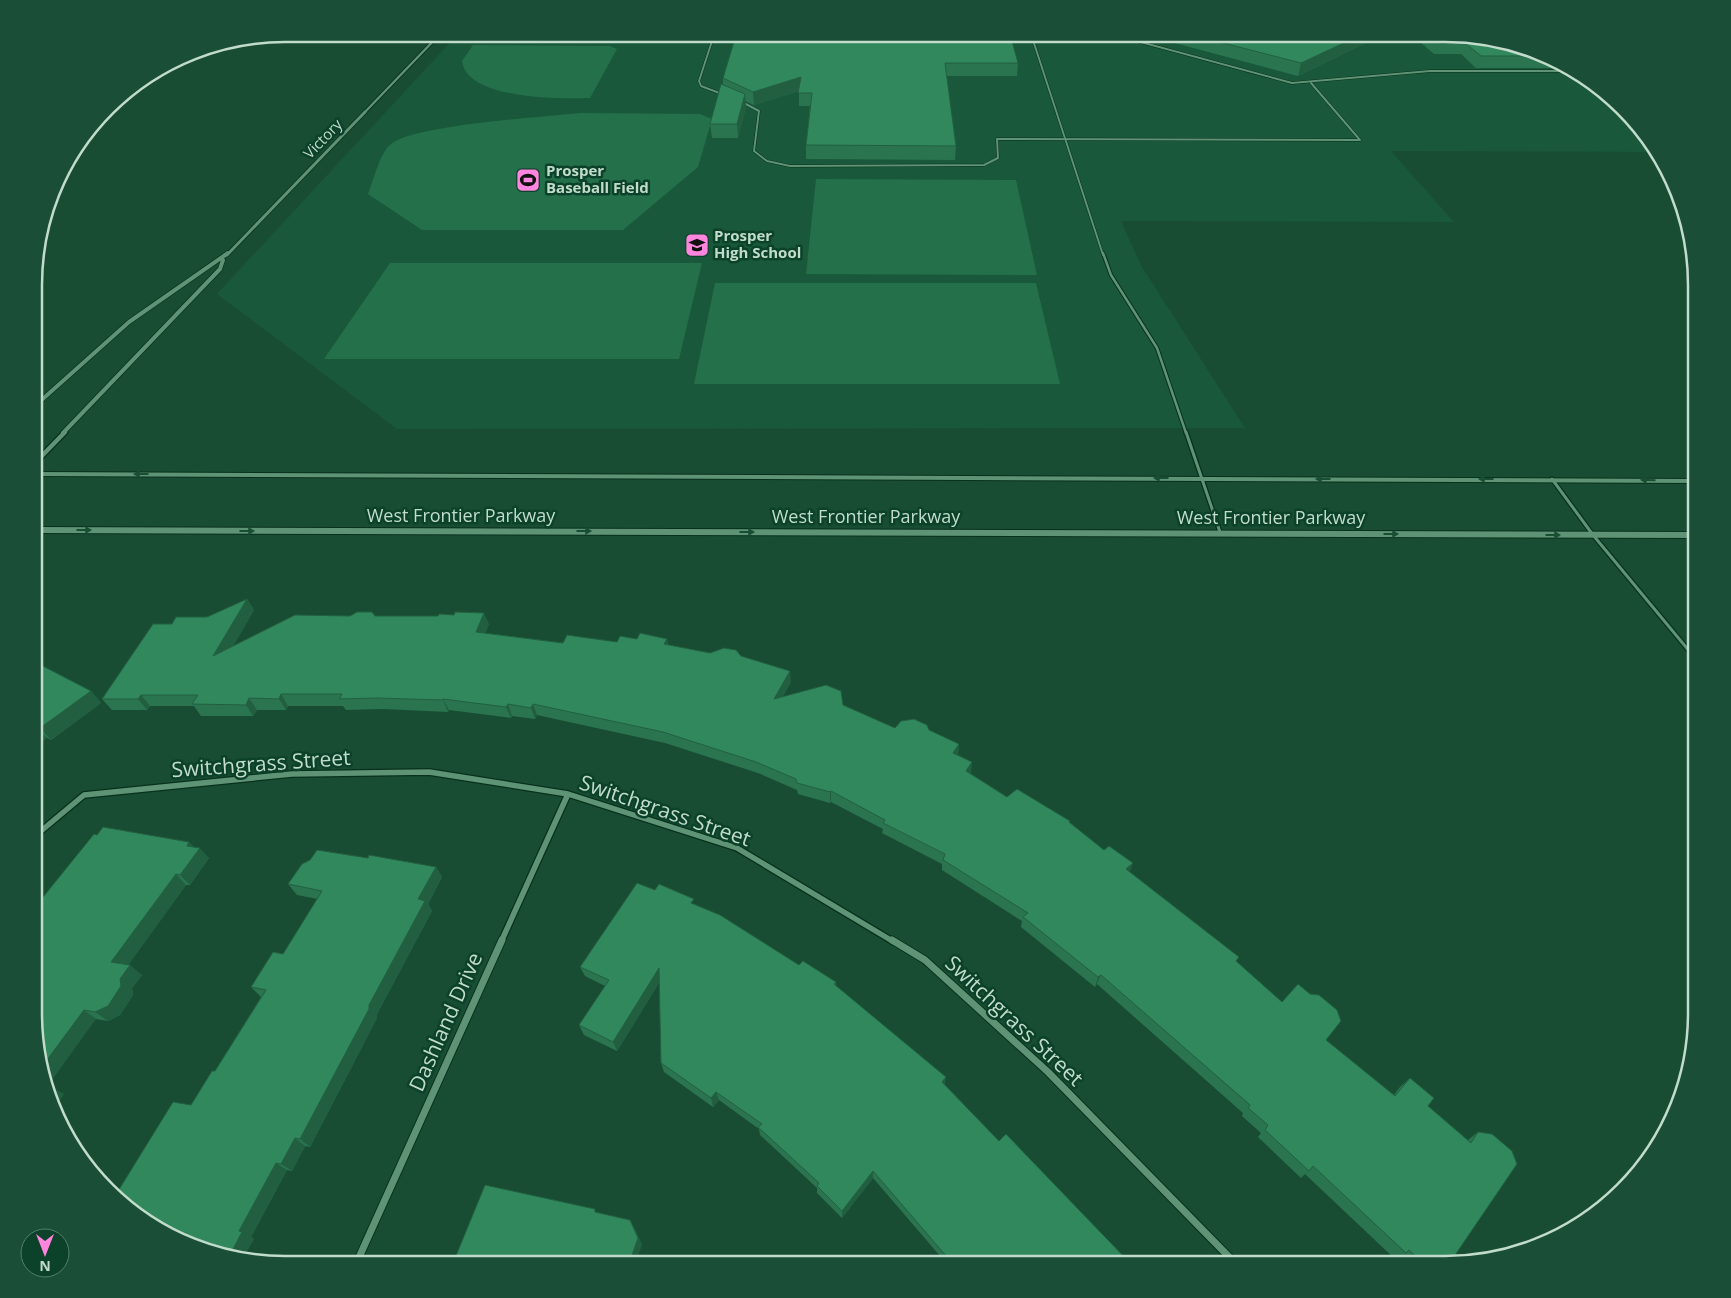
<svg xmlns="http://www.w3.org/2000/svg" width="1731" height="1298" font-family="'Open Sans',sans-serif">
<rect width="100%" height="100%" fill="#194d33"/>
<path fill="#19583a" d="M458,34H1462L1542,53L1611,96L1654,152L1391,151L1454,222L1121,221L1142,267L1245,428L397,429L217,294Z"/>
<path fill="#23704b" d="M473,45L610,46L617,49L590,98C561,99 467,100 462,61Z
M580,113L700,114L712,119L698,167L623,230H422L368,194C373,181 380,153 390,145C410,125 545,117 580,113Z
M816,179L1016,180L1037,275L806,274Z
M390,263H702L679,359H324Z
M715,283H1036L1060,384H694Z"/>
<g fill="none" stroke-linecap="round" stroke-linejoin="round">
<g stroke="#08311d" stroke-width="3">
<path id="service-far3" d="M1031,34L1103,255
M1111,34L1292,83L1430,71H1571
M722,94L701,86L699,81L712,41L717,37L730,34
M742,102L759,111L754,151L767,161L790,166L984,165L998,158L997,139L1360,140L1311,83"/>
</g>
<g stroke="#08311d" stroke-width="4.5">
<path id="service-far2" d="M1103,253L1111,275L1157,348L1186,433"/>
</g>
<g stroke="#08311d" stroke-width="5.5">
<path id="service-far1" d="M1186,432L1220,532
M1552,479L1593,535L1695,658"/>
</g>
<g stroke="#08311d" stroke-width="7">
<path id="service" d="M1694,657L1697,660
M1697,680L1695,682L1697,685"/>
</g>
<g stroke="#08311d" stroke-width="4">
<path id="minor-far5" d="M364,113L440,34"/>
</g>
<g stroke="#08311d" stroke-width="4.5">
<path id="minor-far4" d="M227,255L365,112"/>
</g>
<g stroke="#08311d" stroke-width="5.5">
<path id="minor-far3" d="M36,405L129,322L228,253
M63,433L220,269L223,260"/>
</g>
<g stroke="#08311d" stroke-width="7">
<path id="minor-far2" d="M36,462L65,432"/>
</g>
<g stroke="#08311d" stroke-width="8">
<path id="minor-far1" d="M35,836L84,795L292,774L429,772L568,794L737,848L894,942
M501,942L568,794"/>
</g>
<g stroke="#08311d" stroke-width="9">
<path id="minor" d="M892,940L925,960L1048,1072L1236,1264
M356,1264L502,940"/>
</g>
<g stroke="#08311d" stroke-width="2">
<path id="tertiary" d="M35,472L1697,479V483L35,476Z
M35,527L1697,532V538L35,533Z"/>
</g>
<use href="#service-far3" stroke="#5f9375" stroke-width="2"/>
<use href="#service-far2" stroke="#5f9375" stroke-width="2.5"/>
<use href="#service-far1" stroke="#5f9375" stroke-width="3"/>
<use href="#service" stroke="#5f9375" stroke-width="4.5"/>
<use href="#minor-far5" stroke="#5f9375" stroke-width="2.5"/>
<use href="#minor-far4" stroke="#5f9375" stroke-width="3"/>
<use href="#minor-far3" stroke="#5f9375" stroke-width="4"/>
<use href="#minor-far2" stroke="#5f9375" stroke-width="4.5"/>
<use href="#minor-far1" stroke="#5f9375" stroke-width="5.5"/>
<use href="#minor" stroke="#5f9375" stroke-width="7"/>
<use href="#tertiary" fill="#5f9375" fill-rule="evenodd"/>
</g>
<path fill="#2a7550" d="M1141,34H1462L1542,53L1567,68H1476L1461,54H1434L1420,42H1389L1374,39L1298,76Z
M909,35L1018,63L1017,76H946L956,146L955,160L806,159V145L810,106H799V91L754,105L745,101L746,107L738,138H712L710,124L723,85V78Z
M247,599L254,610L233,646L375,616L489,624L485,633L563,643L617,642L669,645L710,653L741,656L791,682L783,696L843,705L895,728L929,730L959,744L958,755L972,762L970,773L1007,797L1069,823L1130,872L1236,962L1326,1040L1394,1095L1400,1087L1410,1078L1428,1106L1468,1140L1478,1132L1446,1264H1408L1400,1257L1396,1260L1305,1174L1301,1178L1258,1137L1261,1133L1242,1116L1243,1113L1097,984L1095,987L1021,927L1022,921L942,870V864L882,833L883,829L831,802L830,803L798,794L797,790L758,773L665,743L537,715L535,719L512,716L511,718L449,710L448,712L383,709L346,710L343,706H288L286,710H257L253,716H201L194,706H150L147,710H112L102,699L172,624L207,617Z
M35,662L91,691L101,703L51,740L47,738L35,747Z
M194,847L209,858L190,885H186L128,965L142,975L132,988L133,995L120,1015L108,1021L96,1019L34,1030Z
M368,858L436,867L442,877L428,904L432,911L377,1014V1018L310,1147L305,1146L292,1171L287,1170L251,1237L254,1239L243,1258L191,1105L215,1071L261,997L251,987L283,954L318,899L297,895L288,884Z
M695,904L799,965L836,982V986L945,1085L999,1141L1131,1264H947L873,1178L842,1218L817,1193V1188L760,1135L759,1129L719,1100L713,1107L664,1072L661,1063L659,983L617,1051L584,1035L579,1025L605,986L585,976L580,967Z"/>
<path fill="#225f41" d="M1363,34H1376L1374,39L1298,76L1301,63Z
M801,77V90L754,105L753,92Z
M745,94L746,107L738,138L737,124Z
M247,599L254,610L221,667L213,656Z
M484,613L489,624L481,643L476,632Z
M667,639L670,650L664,644Z
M790,671L791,682L775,710L774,699Z
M91,691L101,703L51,740L40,728Z
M281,694L288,706L286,710L279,699Z
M141,695L150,706L147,710L138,699Z
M249,698L257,710L253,716L246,705Z
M443,699L449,710L448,712L443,700Z
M508,704L512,716L511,718L506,707Z
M533,704L537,715L535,719L531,708Z
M36,727L47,738L35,747V728Z
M959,744L958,756L953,753Z
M972,762L971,773L965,782L966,771Z
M831,791V802L830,803V792Z
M189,842L198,851L200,848L209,858L190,885L180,875L187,846Z
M1133,863L1129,874L1126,869Z
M436,867L442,877L428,904L432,911L377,1014V1018L310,1147L300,1139L369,1005L418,899Z
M176,874L186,885L123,972L111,962Z
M130,965L142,975L132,988L133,995L120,1015L108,1021L95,1012Z
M659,968L662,978L617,1051L613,1042Z
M1101,975L1097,984L1095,987L1098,977Z
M84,1010L96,1019L49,1084L44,1064Z
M946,1077L945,1085L942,1082Z
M50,1086L64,1094L55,1107Z
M716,1092L719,1100L713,1107L711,1098Z
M295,1138L305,1146L292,1171L281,1164Z
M276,1163L287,1170L251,1237L254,1239L243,1258L230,1255L239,1231Z
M873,1171V1178L842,1218V1211Z
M630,1220L634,1227L642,1244L636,1264H629Z"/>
<path fill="#31885d" stroke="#225f41" d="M837,34H909V35L1011,37L1018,63H945L956,146L806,145L812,93H798L801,77L753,92L723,78L736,35H837Z
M1188,34H1363L1301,63Z
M1429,34H1462L1542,53L1547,56H1481L1465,43H1439Z
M721,84L745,94L737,124H710Z
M247,599L213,656L295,615L350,616L357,612H372L375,616H438L439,614L454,615L455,612L484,613L476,632L563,643L567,635L617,642L620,636L637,639L640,633L667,639L664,644L710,653L724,648L736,650L741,656L790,671L774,699L826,685L841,691L843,705L895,728L901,721L914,719L927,725L929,730L959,744L953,753L972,762L966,771L1007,797L1017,789L1070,821L1069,822L1104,850L1109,846L1133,863L1126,869L1239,957L1236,961L1282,1002L1298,984L1310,994L1319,995L1337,1010L1341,1021L1326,1040L1395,1096L1410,1078L1434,1098L1428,1106L1471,1143L1478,1132L1492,1134L1512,1151L1517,1164L1449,1264H1424L1409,1250L1406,1253L1313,1166L1309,1171L1265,1130L1268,1125L1248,1108L1250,1105L1101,975L1098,977L1023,917L1028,913L943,860L945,854L883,823L885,820L831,791L830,792L797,783L796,779L756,762L663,732L533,704L531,708L508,704L506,707L443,699V700L377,698L339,699L342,694H281L279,699L249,698L246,705L192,704L198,695H141L138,699H102L153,624H172L176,617H207Z
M35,662L91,691L40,728L36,727L35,728Z
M103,827L189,842L187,846L200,848L180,875L176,874L111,962L130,965L120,979L121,986L108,1006L95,1012L84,1010L44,1064L34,1030L35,907L94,834L97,835Z
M317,850L368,858L369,855L436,867L418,899L425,901L369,1005V1009L300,1139L295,1138L281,1164L276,1163L239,1231L242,1232L230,1255L189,1245L120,1202L115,1196L173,1102L191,1105L212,1071H215L266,990L251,987L273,952L283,954L322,891L288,884L302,864L310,860Z
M637,883L655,890L659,884L694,899L691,903L720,915L799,965L803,961L836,982L834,984L946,1077L942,1082L999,1141L1006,1134L1131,1264H953L873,1171L842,1211L817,1186L819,1183L758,1127L762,1124L716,1092L711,1098L661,1063L659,968L613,1042L579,1025L609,980L580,967Z
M485,1185L595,1209V1212L630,1220L638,1238L629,1264H447L448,1262L453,1263Z"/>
<defs><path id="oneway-solid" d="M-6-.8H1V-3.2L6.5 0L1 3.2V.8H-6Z" transform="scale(1.25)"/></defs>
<g fill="#184e34">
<use href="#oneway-solid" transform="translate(141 474) rotate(180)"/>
<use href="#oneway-solid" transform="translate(1161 478) rotate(180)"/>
<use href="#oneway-solid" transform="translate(1323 479) rotate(-180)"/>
<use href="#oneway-solid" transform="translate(1486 479) rotate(-180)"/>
<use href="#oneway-solid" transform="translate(1648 480) rotate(-179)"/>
<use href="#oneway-solid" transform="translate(84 530)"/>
<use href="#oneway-solid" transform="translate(247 531)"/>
<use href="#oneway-solid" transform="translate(584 531)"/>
<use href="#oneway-solid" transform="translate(747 532)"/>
<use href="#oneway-solid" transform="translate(1391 534)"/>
<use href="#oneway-solid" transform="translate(1553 535)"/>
</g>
<defs>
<g id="stadium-square" transform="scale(1.25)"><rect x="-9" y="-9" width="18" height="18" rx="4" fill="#ff85de" stroke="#0b4229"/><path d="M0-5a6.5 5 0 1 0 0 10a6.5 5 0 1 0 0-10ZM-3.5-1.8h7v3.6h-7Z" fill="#111"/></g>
<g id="school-square" transform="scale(1.25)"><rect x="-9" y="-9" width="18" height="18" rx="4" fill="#ff85de" stroke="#0b4229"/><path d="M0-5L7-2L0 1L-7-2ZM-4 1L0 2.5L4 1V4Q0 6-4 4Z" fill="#111"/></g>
</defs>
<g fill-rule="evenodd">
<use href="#stadium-square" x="528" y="180"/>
<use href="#school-square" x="697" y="245"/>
</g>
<g text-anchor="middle" stroke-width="5" stroke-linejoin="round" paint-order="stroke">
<g font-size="15" fill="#c2dccc" stroke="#0b4229">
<text transform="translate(323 139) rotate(-46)" y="5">Victory</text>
</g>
<g font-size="15" font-weight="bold" fill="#c2dccc" stroke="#0b4229" text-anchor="start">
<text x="546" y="176">Prosper<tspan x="546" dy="17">Baseball Field</tspan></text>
<text x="714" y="241">Prosper<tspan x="714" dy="17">High School</tspan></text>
</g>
<g font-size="18" fill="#c2dccc" stroke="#0b4229">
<text x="461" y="522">West Frontier Parkway</text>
<text x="866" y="523">West Frontier Parkway</text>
<text x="1271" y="524">West Frontier Parkway</text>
</g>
<g font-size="21" fill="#c2dccc" stroke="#0b4229">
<text transform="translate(261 764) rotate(-4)" y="7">Switchgrass Street</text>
<text transform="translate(665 811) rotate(19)" y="7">Switchgrass Street</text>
<text transform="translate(1014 1021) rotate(43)" y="7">Switchgrass Street</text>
<text transform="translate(446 1022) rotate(-66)" y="7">Dashland Drive</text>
</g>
</g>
<path d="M0 0H1731V1298H0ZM285 42H1445A243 243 0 0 1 1688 285V1013A243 243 0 0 1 1445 1256H285A243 243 0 0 1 42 1013V285A243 243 0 0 1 285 42Z" fill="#1a4e36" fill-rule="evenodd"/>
<path fill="none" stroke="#c2dccc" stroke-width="2.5" d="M285 42H1445A243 243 0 0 1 1688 285V1013A243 243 0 0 1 1445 1256H285A243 243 0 0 1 42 1013V285A243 243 0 0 1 285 42Z"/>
<g transform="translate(45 1253) rotate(180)"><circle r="24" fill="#0b4229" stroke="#54806a"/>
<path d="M0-4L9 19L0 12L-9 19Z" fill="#ff85de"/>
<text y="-8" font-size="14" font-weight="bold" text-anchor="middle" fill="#c2dccc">N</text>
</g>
</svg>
